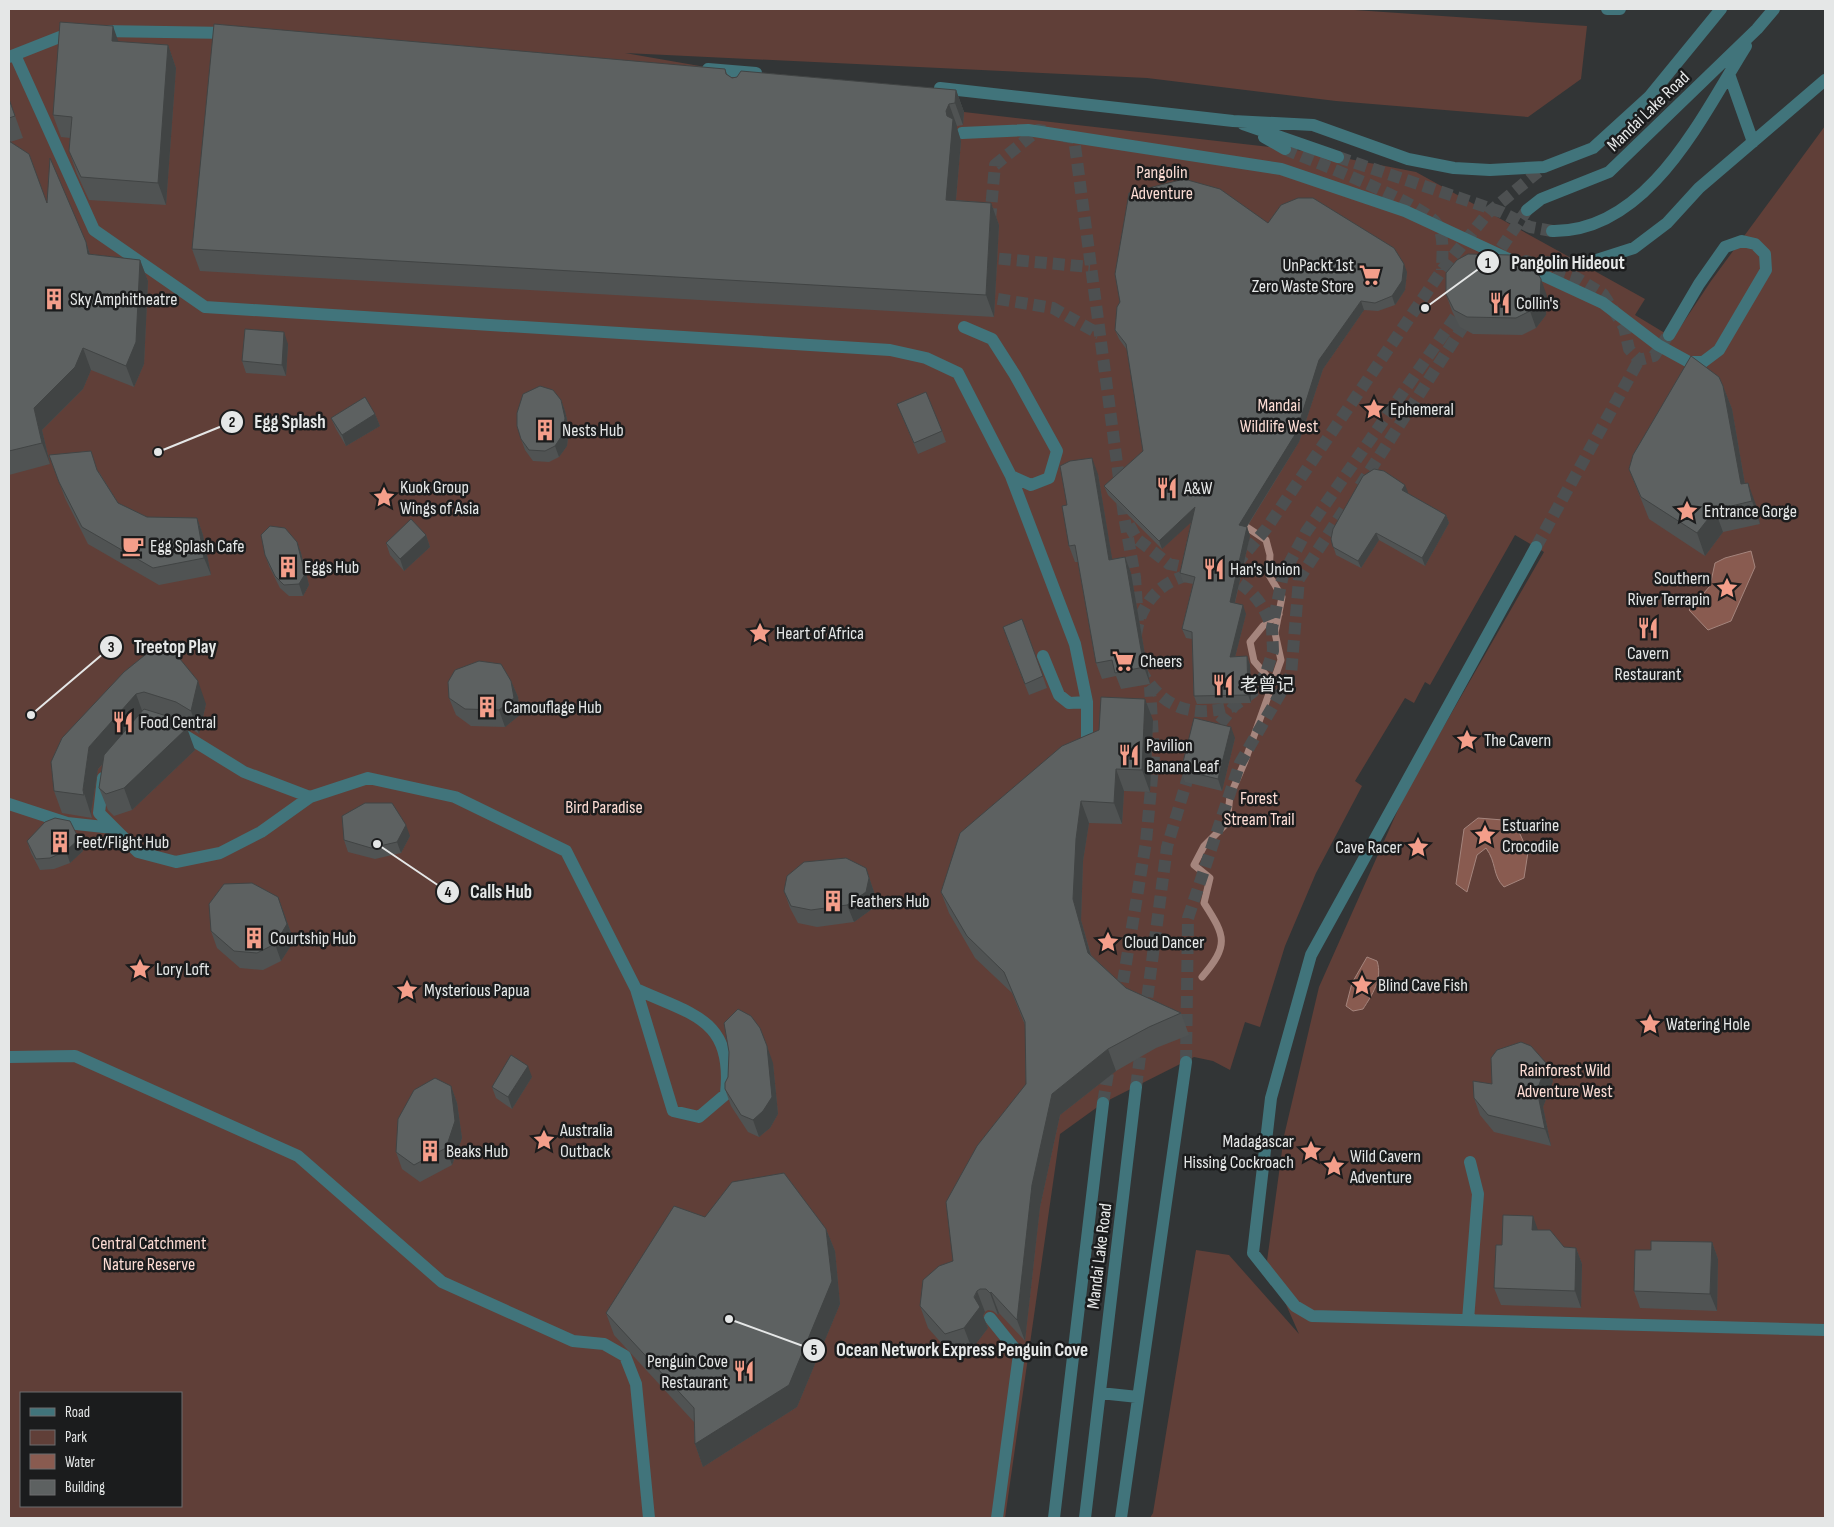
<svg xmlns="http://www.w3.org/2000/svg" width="1834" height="1527" font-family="'Sofia Sans Condensed','Noto Sans SC',sans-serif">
<rect width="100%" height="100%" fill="#323536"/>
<path fill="#603f38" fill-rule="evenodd" d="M9,9H1340L1587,26L1581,79L1528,117L1336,101L1147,78L625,53L964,112L1313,152L1416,172L1645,299L1635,315L1673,338L1711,281L1825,126V1518H1150L1153,1513L1196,1250L1229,1255L1299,1334L1267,1261L1284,1136L1319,987L1405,794L1544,552L1515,535L1430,685L1425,682L1414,703L1405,698L1355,781L1362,786L1316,873L1285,946L1260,1027L1245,1022L1230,1070L1213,1061L1194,1057L1103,1103L1060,1134L1005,1518H9ZM21,1393H181V1506H21Z"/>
<path fill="#895b50" stroke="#a5857d" d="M1751,551L1755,567L1731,621L1708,630L1689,610L1710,586L1715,563L1725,558Z
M1478,818L1503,820L1520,834L1528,852L1524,878L1504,887C1492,875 1497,863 1486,848L1477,855L1467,892L1456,884L1464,829Z
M1367,957L1377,961C1383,979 1372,995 1363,1009L1353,1011L1346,1006L1352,983Z"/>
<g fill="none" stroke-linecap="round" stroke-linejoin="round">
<path stroke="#a5857d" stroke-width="7" d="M1272,682L1254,661L1250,642L1263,626L1279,614
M1202,977C1229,945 1226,937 1204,903L1210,878L1194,865L1204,846L1227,823L1230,796L1245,761L1281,660L1275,633L1282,597L1269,575L1270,555L1266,540L1239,522"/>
<path stroke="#4d5051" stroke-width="12" stroke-dasharray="12 6" stroke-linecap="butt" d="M1064,136L1074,138L1124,516L1135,577L1138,621
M1285,149C1314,162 1423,203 1437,224C1445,238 1442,255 1442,270
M1338,157L1501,212L1530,227L1552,231
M990,220L995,165L1038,130L1045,131
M981,257L1090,267
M1542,262L1584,264
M1491,263L1527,210
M1520,264L1526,261L1577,278L1603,294L1624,327L1629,349L1639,360L1654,356L1667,337
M980,296L1053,308L1099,334
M1360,486L1471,314
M1129,525L1137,539L1169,564L1197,570
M1536,547L1639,360
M1235,563L1239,561L1266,529L1442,270L1488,213L1544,167
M1224,575C1250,586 1263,602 1272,628
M1136,635C1140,603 1163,577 1197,574
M1140,669C1162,708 1191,719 1234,706
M1209,738L1234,706L1253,692L1266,673L1273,651L1272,628L1283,575L1306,532L1465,303
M1120,1000L1146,842L1154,756L1150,687
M1145,1015L1167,847L1191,767
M1186,1062L1188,918L1240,763L1291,675L1299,579L1346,507
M1136,1087L1142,1042
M1103,1103L1110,1061"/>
<path stroke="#41747b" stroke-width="12" d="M1607,9H1620
M100,31L230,33
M15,55L94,230L205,307L890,350L926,358L958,373L1011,476L1031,485L1049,478L1057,451L1015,375L992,339L964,327
M9,57L75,31
M708,69L756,73
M1729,74L1753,142
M940,88L1233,121L1313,125L1408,159L1454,168L1490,170L1544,167L1593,148L1649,97L1721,9
M1243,124L1338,157
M962,133L1028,130L1281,169L1405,211L1603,303L1658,345L1689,362H1703L1719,350L1766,270L1765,254L1755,244L1742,241L1725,247L1699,284L1669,335
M1264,137L1285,149
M1527,210L1541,199L1609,172L1757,29L1774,9
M1552,231C1648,233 1702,116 1746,46
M1584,264L1634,248L1667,223L1699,188L1825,80
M1011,476L1075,644L1087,702V750
M1536,547L1311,955L1271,1098L1253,1253L1295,1306L1312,1316L1825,1330
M1043,656L1059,695L1069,703L1087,702
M176,730L244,772L310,797
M103,778L99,813L138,852L176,862L220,853L261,832L310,797L368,778L455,797L566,851L636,989L673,1111L699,1117L726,1094C734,1019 693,1015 636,989
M9,804L67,823L113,828
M9,1057L75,1056L298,1156L442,1282L573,1341L604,1344L625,1356L636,1384L649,1518
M990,1318L1019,1354L997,1518
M1468,1320L1478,1194L1470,1162
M1100,1393L1138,1397
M1054,1518L1103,1103
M1085,1518L1136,1087
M1121,1518L1186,1062"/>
</g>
<path fill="#505353" d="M119,42L168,45L176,68L166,205L89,200L77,174L69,151L70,138L61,137L53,115Z
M725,69L727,74L732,78L956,90L964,112L963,125L957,126V128L961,141L956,200L991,203L999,225L994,317L200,271L192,249Z
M9,99L23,138L10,142L47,203L86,242L90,254L140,260L148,281L144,364L134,387L91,370L83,389L42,430L50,464L9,475Z
M1268,223L1407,272L1405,290L1395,305L1378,311L1364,310L1323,369L1299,442L1247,527L1250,536L1235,603L1246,614L1235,657L1247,656L1250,665L1251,703L1197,704L1194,696L1192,639L1186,638L1182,629L1193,584L1183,582L1180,573L1191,522L1162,549L1108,495L1104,486L1143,451L1127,350L1119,339L1115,330Z
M1446,294L1547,296L1546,315L1536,328L1522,335L1473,334L1460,327L1452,311Z
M288,344L286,376L246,373L242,361Z
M1723,386L1732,409L1745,484L1756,505L1760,524L1723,532L1705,556L1649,519L1629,469Z
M561,400L565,411L569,429L567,446L559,457L549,462L533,461L525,450L521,439Z
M897,404L942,431L946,442L918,454Z
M375,414L380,426L346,446L336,429L331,418Z
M49,455L99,472L118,503L147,517L197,518L203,535L211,575L159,585L88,544L65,498Z
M1098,474L1112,559L1125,557L1131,573L1150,684L1121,689L1116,676L1102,679L1096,663L1078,562H1075L1069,546L1067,505Z
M1408,492L1407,493L1446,515L1449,523L1425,566L1379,540L1361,568L1336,555L1331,539Z
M426,535L430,547L404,571L390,555L386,543Z
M297,542L301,553L309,585L303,596H289L280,588L269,566L265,555Z
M1022,619L1047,688L1029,695L1007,639Z
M124,672L206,704L199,734L184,724L179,722L195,750L132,810L114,816L108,810L99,788L103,764L98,769L91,812L92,818L62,813L54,791Z
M511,681L518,697L520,715L505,727L471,726L456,715L449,698Z
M1153,720L1150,792L1124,791L1122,824L1089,823L1083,861L1081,920L1091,955L1126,988L1181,1013L1189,1035L1156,1048L1116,1071L1060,1115L1040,1207L1025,1341L999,1313L998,1315L993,1311L988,1310L985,1312L983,1316L988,1328L972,1349L952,1355L928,1328L920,1306L953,1261L1026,1084L1025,1025L1012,993L975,958L949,913L941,892Z
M1235,738L1222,791L1185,782L1181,770Z
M410,836L401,853L375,859L348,852L344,840Z
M79,839L83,851L70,863L54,869L40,870L31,853L27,841Z
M866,868L875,895L872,909L854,922L817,927L798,923L790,908L784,891Z
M278,897L294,941L281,961L263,970L240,968L217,948L211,931Z
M773,1063L778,1114L770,1128L759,1137L748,1132L731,1106L725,1089Z
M532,1077L512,1109L496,1098L492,1087Z
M1553,1081L1543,1107L1551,1146L1494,1132L1480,1115L1474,1098L1492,1084Z
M451,1086L457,1103L462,1138L452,1165L420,1182L402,1169L396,1152Z
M705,1217L826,1229L835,1251L840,1304L797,1407L703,1467L695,1444L694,1422L614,1335L606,1313Z
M1538,1230L1564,1247L1576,1248L1582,1264L1581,1308L1501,1305L1494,1288L1502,1245Z
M1712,1242L1718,1259L1717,1311L1640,1308L1634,1291L1651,1250Z"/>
<path fill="#414444" d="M113,26L121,49L112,41Z
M168,45L176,68L166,205L158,183Z
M956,90L964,112L963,125L955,103Z
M949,104L957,126V128L961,141L954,222L946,200V111Z
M991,203L999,225L994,317L986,295Z
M86,242L93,264L88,254Z
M140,260L148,281L144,364L134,387L126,366Z
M1404,264L1407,272L1405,290L1395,305L1392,296Z
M1541,279L1547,296L1546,315L1536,328L1530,311Z
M1361,301L1364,310L1323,369L1299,442L1242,534L1239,525L1319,360Z
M284,332L288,344L286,376L282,365Z
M83,348L91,370L83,389L42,430L50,464L42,443L34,408Z
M1723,386L1732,409L1748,502L1741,484Z
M561,400L565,411L569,429L567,446L559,457L555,446Z
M375,414L380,426L346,446L342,435Z
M1092,458L1098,474L1115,576L1109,560Z
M1748,483L1756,505L1760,524L1752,501Z
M1405,485L1408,492L1405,498L1402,490Z
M1195,507L1198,516L1162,549L1159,541Z
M1715,510L1723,532L1705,556L1697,533Z
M1446,515L1449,523L1425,566L1422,558Z
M197,518L203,535L211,575L204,558Z
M1247,527L1250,536L1233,610L1230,602Z
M1376,533L1379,540L1361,568L1358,561Z
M426,535L430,547L404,571L400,559Z
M297,542L301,553L309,585L303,596L299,584Z
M1125,557L1131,573L1150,684L1144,667Z
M1243,605L1246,614L1233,665L1230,657Z
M1247,656L1250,665L1251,703L1248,695Z
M198,681L206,704L199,734L191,711Z
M511,681L518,697L520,715L505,727L499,710Z
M136,694L144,716L98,769L91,812L92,818L83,790L89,747Z
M1145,699L1153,720L1150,792L1142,770Z
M1231,727L1235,738L1222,791L1218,779Z
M187,728L195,750L132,810L124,788Z
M1116,769L1124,791L1122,824L1114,803Z
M1081,801L1089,823L1083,861L1081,920L1096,974L1088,953L1073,899L1076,839Z
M406,825L410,836L401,853L397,842Z
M79,839L83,851L70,863L66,851Z
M866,868L875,895L872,909L854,922L847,905Z
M278,897L294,941L281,961L275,944Z
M767,1046L773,1063L778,1114L770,1128L759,1137L753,1120Z
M1108,1049L1116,1071L1060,1115L1040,1207L1025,1341L1017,1320L1032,1185L1052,1094Z
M1547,1064L1553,1081L1543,1107L1551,1146L1545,1129L1537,1090Z
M528,1066L532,1077L512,1109L508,1097Z
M451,1086L457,1103L462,1138L452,1165L446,1148Z
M1533,1216L1539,1233L1532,1230Z
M826,1229L835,1251L840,1304L797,1407L703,1467L695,1444Z
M1712,1242L1718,1259L1717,1311L1710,1294Z
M1576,1248L1582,1264L1581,1308L1575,1291Z
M977,1291L985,1312L983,1316L988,1328L972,1349L964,1328Z
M991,1292L999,1313L998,1315L990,1293Z"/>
<path fill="#5d6161" stroke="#414444" d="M60,22L113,26L112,41L168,45L158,183L81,177L69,151L72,117L53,115Z
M214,24L725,69L726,74L732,78L737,77L741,71L956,90L955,103L949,104L946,111L947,116L953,119L946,200L991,203L986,295L192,249Z
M9,99L15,116L9,118Z
M9,141L29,154L47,203L50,158L86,242L88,254L140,260L136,342L126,366L83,348L75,367L34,408L42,443L9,451Z
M1184,179L1220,189L1268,223L1281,205L1298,198H1313L1394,248L1404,264L1402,281L1392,296L1375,303L1361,301L1319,360L1296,433L1239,525L1247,527L1230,602L1243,605L1230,657L1247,656L1248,695L1194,696L1192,632L1182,629L1195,577L1180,573L1195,507L1159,541L1104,486L1143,451L1126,344L1115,330L1117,307L1120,302L1115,274L1129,193Z
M1468,254L1511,255L1533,266L1541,279L1540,298L1530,311L1516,318L1467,317L1454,310L1446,294V273L1457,260Z
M245,329L284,332L282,365L242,361Z
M1691,356L1719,377L1723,386L1741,484L1748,483L1752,501L1715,510L1697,533L1641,497L1629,469L1633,455Z
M540,386L553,390L561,400L565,418L563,434L555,446L545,451L529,450L521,439L517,426V413L523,394Z
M926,392L942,431L914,443L897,404Z
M365,397L375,414L342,435L331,418Z
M91,451L97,470L118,503L147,517L197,518L204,558L153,568L82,527L59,482L49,455Z
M1092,458L1109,560L1125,557L1144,667L1115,673L1112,660L1096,663L1075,545L1069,546L1062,506L1067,505L1060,466L1070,461Z
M1374,469L1384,471L1405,485L1402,490L1446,515L1422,558L1376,533L1358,561L1333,547L1331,539L1333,529L1363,476Z
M411,519L426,535L400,559L386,543Z
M270,526L285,528L297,542L305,574L299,584L284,585L275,576L265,555L261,535Z
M1022,619L1043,676L1025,684L1003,627Z
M171,648L198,681L191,711L176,702L144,692L136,694L89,747L83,790L84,795L54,791L51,762L62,738L124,672L145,655Z
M479,661L501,664L511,681L514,698L499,710L465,709L449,698L448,682L455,670Z
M1101,697L1145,699L1142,770L1116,769L1114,803L1081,801L1076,839L1073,899L1088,953L1126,988L1181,1013L1149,1027L1108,1049L1052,1094L1032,1185L1017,1320L991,1292L990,1293L986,1289H980L977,1291L974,1297L980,1307L964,1328L945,1334L920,1306L923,1280L939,1266L953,1261L946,1202L977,1146L1026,1084L1025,1022L1004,972L967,936L941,892L960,833L1062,746L1099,730Z
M144,709L170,717L187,728L124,788L106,794L99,788L104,755Z
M1194,718L1231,727L1218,779L1181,770Z
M365,803H392L406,825L397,842L371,848L344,840L342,816Z
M55,818L70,821L79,839L66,851L50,858L36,859L27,841L45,822Z
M846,858L866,868L869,878L866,892L847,905L811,910L791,906L784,891L787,876L804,862Z
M252,883L278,897L287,924L275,944L257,953L234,951L211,931L209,904L224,884Z
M738,1009L751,1016L760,1028L767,1046L772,1097L763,1111L753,1120L741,1115L725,1089V1083L728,1077L729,1052L724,1023Z
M1521,1042L1531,1046L1547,1064L1537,1090L1545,1129L1488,1115L1474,1098L1473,1081L1492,1084L1491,1058L1497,1050Z
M511,1055L528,1066L508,1097L492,1087Z
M435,1078L451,1086L455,1121L446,1148L414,1165L396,1152L398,1119L414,1090Z
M784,1173L826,1229L832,1281L789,1385L695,1444L694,1408L606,1313L674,1206L705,1217L732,1182Z
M1503,1215L1533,1216L1532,1230H1550L1564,1247L1576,1248L1575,1291L1494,1288L1496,1245H1502Z
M1651,1241L1712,1242L1710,1294L1634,1291L1635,1250H1651Z"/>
<defs>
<g id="supermarket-bare" transform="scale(1.725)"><path d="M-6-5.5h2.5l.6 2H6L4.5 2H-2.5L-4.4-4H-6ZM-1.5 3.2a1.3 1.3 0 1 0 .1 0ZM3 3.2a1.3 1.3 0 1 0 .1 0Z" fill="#f49e8a" stroke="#1b1c1d" stroke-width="2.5" paint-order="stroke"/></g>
<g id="building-bare" transform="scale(1.725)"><path d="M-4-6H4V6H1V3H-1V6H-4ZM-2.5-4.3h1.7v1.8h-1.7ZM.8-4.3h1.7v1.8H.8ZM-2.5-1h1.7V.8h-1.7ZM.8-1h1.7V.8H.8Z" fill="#f49e8a" stroke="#1b1c1d" stroke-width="2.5" paint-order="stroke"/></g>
<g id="restaurant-bare" transform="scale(1.725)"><path d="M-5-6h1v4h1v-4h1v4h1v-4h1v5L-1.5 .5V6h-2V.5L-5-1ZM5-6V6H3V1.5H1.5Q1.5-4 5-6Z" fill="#f49e8a" stroke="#1b1c1d" stroke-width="2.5" paint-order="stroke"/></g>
<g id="sight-bare" transform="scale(1.725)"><path d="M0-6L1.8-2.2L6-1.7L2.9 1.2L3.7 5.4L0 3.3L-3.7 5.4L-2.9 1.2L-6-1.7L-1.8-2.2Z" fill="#f49e8a" stroke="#1b1c1d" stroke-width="2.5" paint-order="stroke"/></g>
<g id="cafe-bare" transform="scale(1.725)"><path d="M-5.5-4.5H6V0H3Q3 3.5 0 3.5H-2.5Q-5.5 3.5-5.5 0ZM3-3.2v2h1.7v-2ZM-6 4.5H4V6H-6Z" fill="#f49e8a" stroke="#1b1c1d" stroke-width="2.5" paint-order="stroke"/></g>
</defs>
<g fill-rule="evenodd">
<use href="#supermarket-bare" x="1370" y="275"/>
<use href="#building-bare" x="54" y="299"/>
<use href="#restaurant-bare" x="1500" y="303"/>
<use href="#sight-bare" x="1374" y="409"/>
<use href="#building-bare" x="545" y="430"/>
<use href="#restaurant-bare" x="1167" y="488"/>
<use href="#sight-bare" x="384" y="497"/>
<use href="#sight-bare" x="1687" y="511"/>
<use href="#cafe-bare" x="133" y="546"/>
<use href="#building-bare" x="288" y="567"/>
<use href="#restaurant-bare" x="1214" y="569"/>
<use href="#sight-bare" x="1727" y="588"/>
<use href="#restaurant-bare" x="1648" y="628"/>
<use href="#sight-bare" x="760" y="633"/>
<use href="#supermarket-bare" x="1123" y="661"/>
<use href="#restaurant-bare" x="1223" y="685"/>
<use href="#building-bare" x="487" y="707"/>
<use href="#restaurant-bare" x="123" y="722"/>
<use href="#sight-bare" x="1467" y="740"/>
<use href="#restaurant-bare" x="1129" y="755"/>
<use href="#sight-bare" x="1485" y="835"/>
<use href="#building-bare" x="60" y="842"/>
<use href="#sight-bare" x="1418" y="847"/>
<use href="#building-bare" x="833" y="901"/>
<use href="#building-bare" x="254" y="938"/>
<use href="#sight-bare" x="1108" y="942"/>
<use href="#sight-bare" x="140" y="969"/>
<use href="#sight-bare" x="1362" y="985"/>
<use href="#sight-bare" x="407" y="990"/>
<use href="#sight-bare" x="1650" y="1024"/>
<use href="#sight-bare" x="544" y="1140"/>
<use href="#building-bare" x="430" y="1151"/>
<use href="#sight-bare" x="1311" y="1151"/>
<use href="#sight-bare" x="1334" y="1166"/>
<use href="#restaurant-bare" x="744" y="1371"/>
</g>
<g text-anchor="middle" stroke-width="5" stroke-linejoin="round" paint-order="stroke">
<g font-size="18" fill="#e5e7e7" stroke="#1b1c1d">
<text transform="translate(1648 111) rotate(-44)" y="6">Mandai Lake Road</text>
<text transform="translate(1099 1256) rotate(-83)" y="6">Mandai Lake Road</text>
</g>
<g font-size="18" fill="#fcdcd4" stroke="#1b1c1d">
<text x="1162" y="178">Pangolin<tspan x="1162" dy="21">Adventure</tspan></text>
<text x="1279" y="411">Mandai<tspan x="1279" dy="21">Wildlife West</tspan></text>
<text x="1259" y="804">Forest<tspan x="1259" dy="21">Stream Trail</tspan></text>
<text x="604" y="813">Bird Paradise</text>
<text x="1565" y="1076">Rainforest Wild<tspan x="1565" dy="21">Adventure West</tspan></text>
<text x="149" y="1249">Central Catchment<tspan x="149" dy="21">Nature Reserve</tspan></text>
</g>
<g font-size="18" fill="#e5e7e7" stroke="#1b1c1d" text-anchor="start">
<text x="1354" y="271" text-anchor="end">UnPackt 1st<tspan x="1354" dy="21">Zero Waste Store</tspan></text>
<text x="70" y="305">Sky Amphitheatre</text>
<text x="1516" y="309">Collin's</text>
<text x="1390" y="415">Ephemeral</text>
<text x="562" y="436">Nests Hub</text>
<text x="400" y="493">Kuok Group<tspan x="400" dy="21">Wings of Asia</tspan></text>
<text x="1184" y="494">A&amp;W</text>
<text x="1704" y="517">Entrance Gorge</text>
<text x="150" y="552">Egg Splash Cafe</text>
<text x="304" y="573">Eggs Hub</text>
<text x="1230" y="575">Han's Union</text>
<text x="1710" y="584" text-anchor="end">Southern<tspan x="1710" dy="21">River Terrapin</tspan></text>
<text x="776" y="639">Heart of Africa</text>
<text x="1648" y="659" text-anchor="middle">Cavern<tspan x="1648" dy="21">Restaurant</tspan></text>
<text x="1140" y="667">Cheers</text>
<text x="1240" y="691">老曾记</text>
<text x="504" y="713">Camouflage Hub</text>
<text x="140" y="728">Food Central</text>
<text x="1484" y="746">The Cavern</text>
<text x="1146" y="751">Pavilion<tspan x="1146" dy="21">Banana Leaf</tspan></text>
<text x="1502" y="831">Estuarine<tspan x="1502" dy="21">Crocodile</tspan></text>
<text x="76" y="848">Feet/Flight Hub</text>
<text x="1402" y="853" text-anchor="end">Cave Racer</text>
<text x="850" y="907">Feathers Hub</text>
<text x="270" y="944">Courtship Hub</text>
<text x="1124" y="948">Cloud Dancer</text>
<text x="156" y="975">Lory Loft</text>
<text x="1378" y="991">Blind Cave Fish</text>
<text x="424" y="996">Mysterious Papua</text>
<text x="1666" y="1030">Watering Hole</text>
<text x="560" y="1136">Australia<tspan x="560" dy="21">Outback</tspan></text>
<text x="1294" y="1147" text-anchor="end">Madagascar<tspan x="1294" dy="21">Hissing Cockroach</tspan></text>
<text x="446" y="1157">Beaks Hub</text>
<text x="1350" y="1162">Wild Cavern<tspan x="1350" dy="21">Adventure</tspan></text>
<text x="728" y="1367" text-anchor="end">Penguin Cove<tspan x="728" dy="21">Restaurant</tspan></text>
</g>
</g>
<path fill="none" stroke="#e5e7e7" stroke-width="2" d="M1425 308L1488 262M158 452L232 422M31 715L111 647M377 844L448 892M729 1319L814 1350"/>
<g fill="#e5e7e7" stroke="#1b1c1d" stroke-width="2">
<circle cx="1425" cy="308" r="5"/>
<circle cx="158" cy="452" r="5"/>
<circle cx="31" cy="715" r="5"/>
<circle cx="377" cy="844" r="5"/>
<circle cx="729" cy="1319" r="5"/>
<circle cx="1488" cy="262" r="12"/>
<circle cx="232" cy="422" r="12"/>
<circle cx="111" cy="647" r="12"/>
<circle cx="448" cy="892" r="12"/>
<circle cx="814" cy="1350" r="12"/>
</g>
<g font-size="15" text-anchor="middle" font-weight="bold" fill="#111">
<text x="1488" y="268">1</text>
<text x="232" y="427">2</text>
<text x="111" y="652">3</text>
<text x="448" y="897">4</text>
<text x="814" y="1355">5</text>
</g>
<g font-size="19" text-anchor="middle" font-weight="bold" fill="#e5e7e7" stroke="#1b1c1d" stroke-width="5" stroke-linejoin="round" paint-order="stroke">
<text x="1568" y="269">Pangolin Hideout</text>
<text x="290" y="428">Egg Splash</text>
<text x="175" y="653">Treetop Play</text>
<text x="501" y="898">Calls Hub</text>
<text x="962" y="1356">Ocean Network Express Penguin Cove</text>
</g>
<rect width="1834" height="1527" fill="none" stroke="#e5e7e7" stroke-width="20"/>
<rect x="20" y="1392" width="162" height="115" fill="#1b1c1d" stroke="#6c6d6e"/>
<rect x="30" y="1408" width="25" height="8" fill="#41747b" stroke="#6c6d6e"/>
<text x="65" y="1417" font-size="15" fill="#e5e7e7">Road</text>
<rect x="30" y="1430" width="25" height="15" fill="#603f38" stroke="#6c6d6e"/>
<text x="65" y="1442" font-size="15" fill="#e5e7e7">Park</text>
<rect x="30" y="1454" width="25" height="15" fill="#895b50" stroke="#6c6d6e"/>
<text x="65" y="1467" font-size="15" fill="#e5e7e7">Water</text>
<rect x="30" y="1480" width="25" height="15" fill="#5d6161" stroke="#6c6d6e"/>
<text x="65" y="1492" font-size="15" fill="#e5e7e7">Building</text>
</svg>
